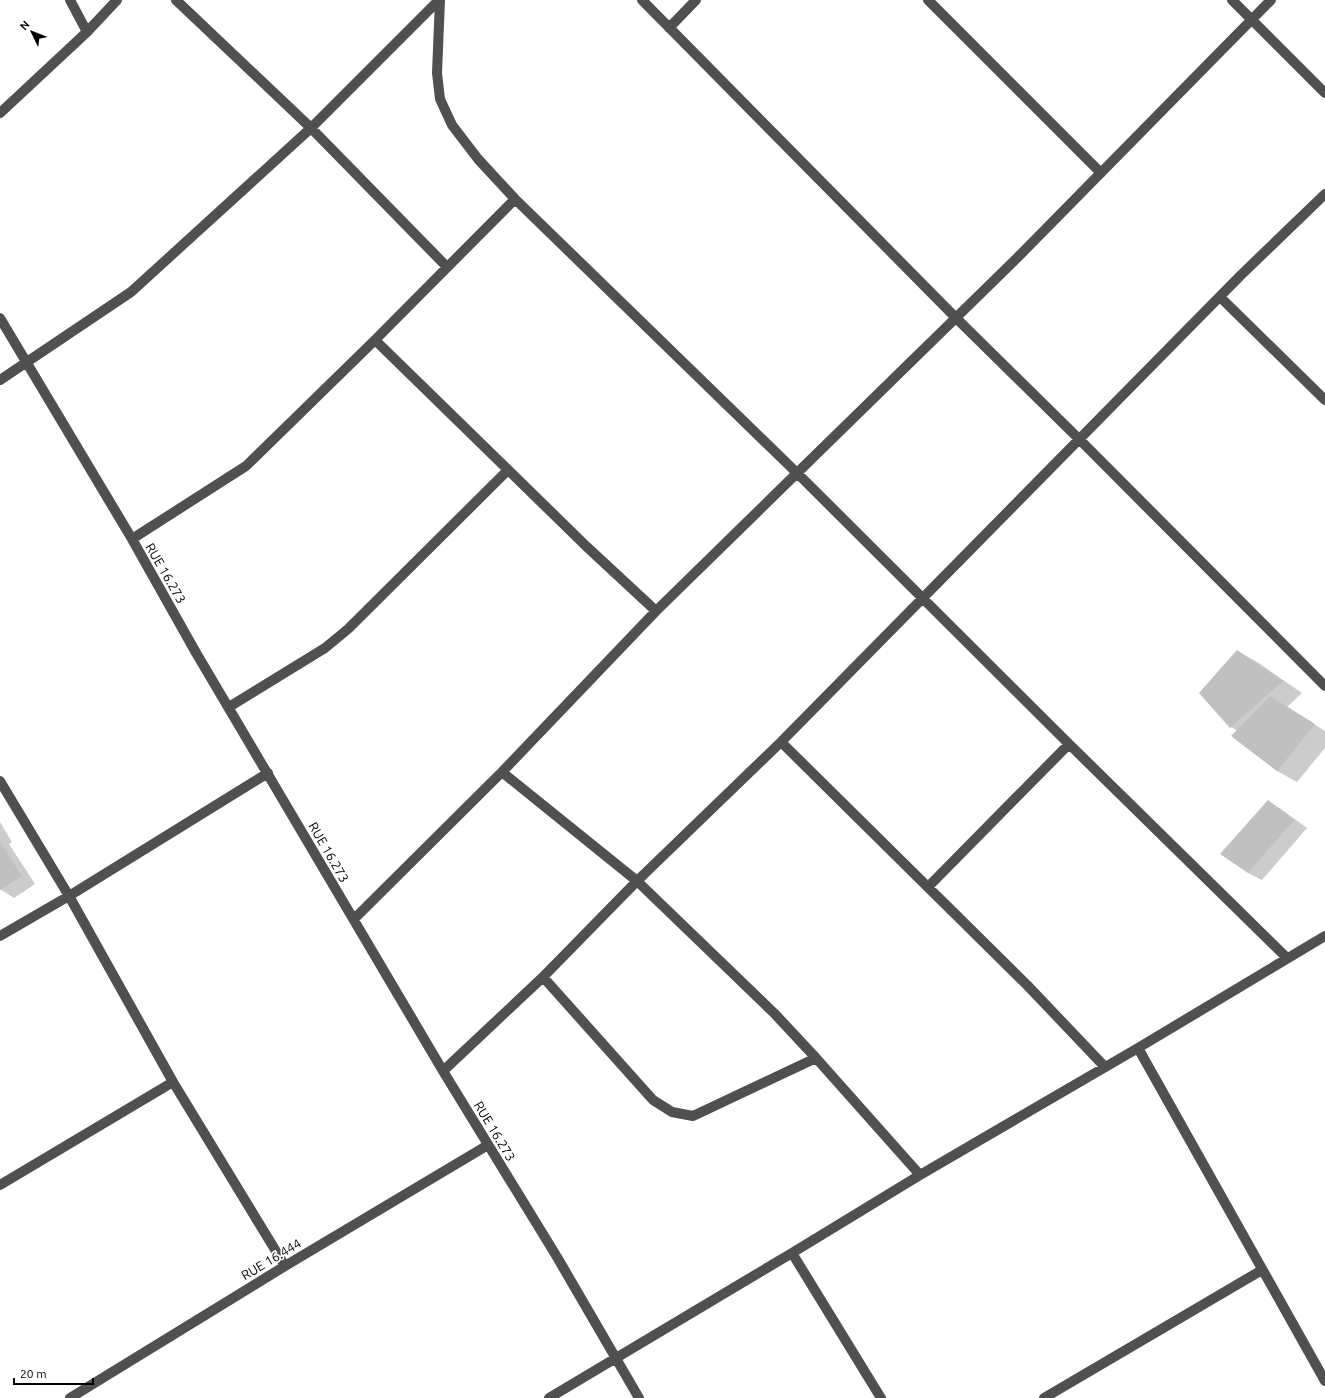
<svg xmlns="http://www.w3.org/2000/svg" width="1325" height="1398" font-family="Ubuntu,sans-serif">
<rect width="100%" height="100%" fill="#fff"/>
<path fill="#0003" d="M1237,651L1257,662L1302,693L1287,707L1325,731V748L1297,782L1277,771L1232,736L1238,731L1231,727Z
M1268,802L1281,809L1307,828L1262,880L1248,873Z
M0,822L12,842L9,844L35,884L14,898L0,889Z"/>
<path fill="#c0c0c0" d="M1237,650L1283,681L1230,728L1199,693Z
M1270,696L1315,724L1277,771L1231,736Z
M1268,800L1294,820L1248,873L1220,854Z
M0,842L22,876L0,890Z"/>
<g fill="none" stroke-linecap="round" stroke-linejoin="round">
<path stroke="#505050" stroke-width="10" d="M70,0L87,32
M176,0L311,128L447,267
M440,0L437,73L440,99L452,125L478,159L515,199L797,473L1069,744L1287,958
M642,0L956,318L1080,440L1325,686
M928,0L1101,173
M1232,0L1325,93
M669,28L696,0
M0,113L87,32L117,0
M1220,297L1325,400
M0,318L132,539L195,651L443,1071L557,1257L639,1398
M375,340L586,546L656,611
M0,380L131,292L311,128L439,0
M132,539L246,466L375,340L515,199
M229,707L325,648L348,629L508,470
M781,742L1027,985L1105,1067
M502,772L637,881L775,1014L816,1058L920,1175
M0,781L69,896L173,1082L285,1266
M928,887L1069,744
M354,919L502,772L656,611L1017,258L1271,0
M0,936L69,896L268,773
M543,977L653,1100L672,1112L693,1116L816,1058
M1138,1048L1325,1381
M443,1071L543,977L637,881L781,742L1241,275L1325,194
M0,1185L173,1082
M792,1253L881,1398
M70,1398L285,1266L488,1145
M549,1398L792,1253L920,1175L1138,1048L1325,936
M1044,1398L1262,1270"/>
</g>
<g text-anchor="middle" stroke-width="3.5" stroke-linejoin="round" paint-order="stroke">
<g font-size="13" fill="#000" stroke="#fff">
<text transform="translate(166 573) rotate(60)" y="5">RUE 16.273</text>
<text transform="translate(329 852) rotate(60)" y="5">RUE 16.273</text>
<text transform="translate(495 1131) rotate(59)" y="5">RUE 16.273</text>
<text transform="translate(271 1259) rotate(-31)" y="5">RUE 16.444</text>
</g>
</g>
<g transform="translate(32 32) rotate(313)" stroke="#ffffff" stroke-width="3" paint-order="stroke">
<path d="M0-3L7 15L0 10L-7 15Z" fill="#000000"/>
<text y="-6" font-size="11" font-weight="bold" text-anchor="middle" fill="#000000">N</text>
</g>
<path d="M14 1378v6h79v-6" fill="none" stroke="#000000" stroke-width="2"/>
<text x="20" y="1378" font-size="12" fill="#000000" stroke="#ffffff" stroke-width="3" paint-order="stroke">20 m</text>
</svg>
